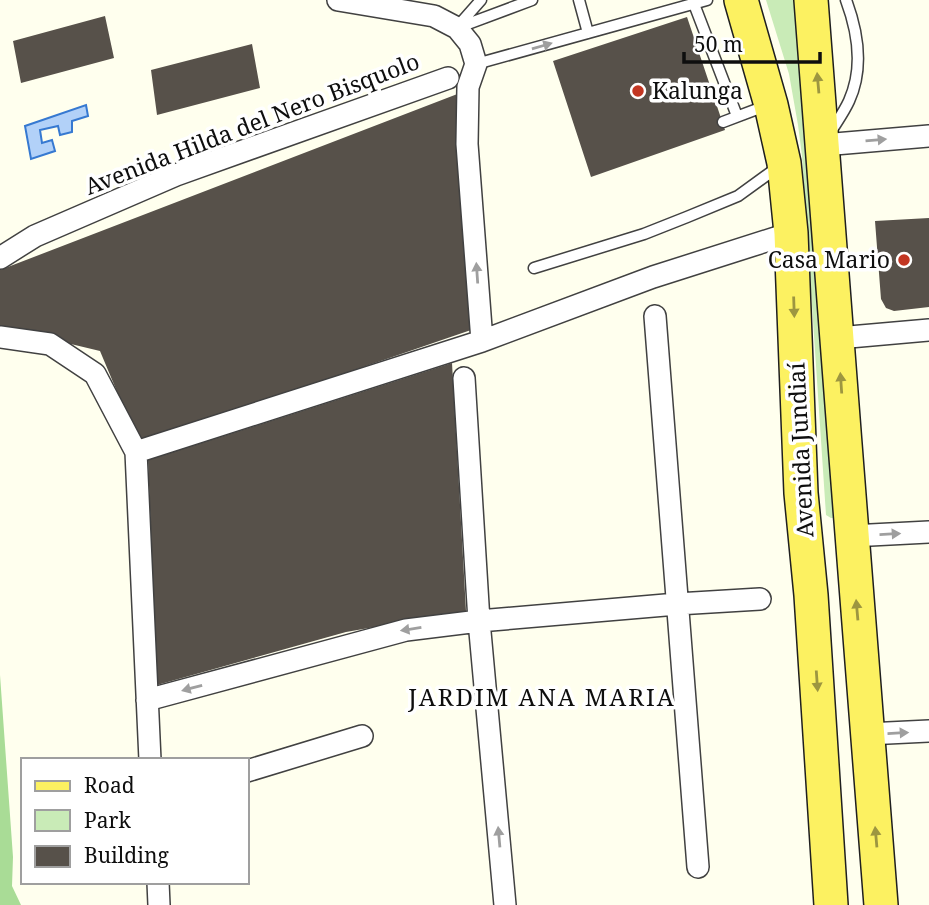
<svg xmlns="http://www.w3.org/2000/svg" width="929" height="905" font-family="'Noto Serif',serif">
<rect width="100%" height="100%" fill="#ffe"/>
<path fill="#c9ebb7" d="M766,0H802L837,518H831L826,515L802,156L798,125L789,74Z"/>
<path fill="#a9dc96" d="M0,675L13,857L12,886L21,905H0Z"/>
<path fill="#b2d1f8" stroke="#3679d1" stroke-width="2" d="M86,105L88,116L72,121V132L60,135L58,126L40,130L42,143L52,140L55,151L31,159L25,126Z"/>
<path fill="#57514a" d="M105,16L114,58L21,83L13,41Z
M687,17L725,130L591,177L553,61Z
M252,44L260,88L157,115L151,70Z
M460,93L471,330L139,444L100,351L0,327V270Z
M929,218V307L894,311L886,308L881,299L875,221Z
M452,363L466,611L346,632L157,685L148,460Z"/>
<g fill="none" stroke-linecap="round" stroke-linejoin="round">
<g stroke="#414141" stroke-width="13">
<path id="service" d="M579,0L588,33
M694,4L737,116
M458,26L481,0
M457,28L532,0
M476,64L707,0
M723,122L768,105
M830,133C836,123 844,112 849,101C864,68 858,32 846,0
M534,268L644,234L687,217L738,196L778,167"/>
</g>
<g stroke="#414141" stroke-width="24">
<path id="minor" d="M338,0L434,16L457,28L470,44L476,64L468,87L467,144L482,341
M823,145L929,136
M0,258L35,236L176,175L448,78
M655,316L698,867
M0,337L50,344L95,374L136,452L150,760
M838,338L929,330
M464,378L479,621L505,905
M136,452L482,341L653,277L791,233
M851,536L929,532
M147,700L406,630L479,621L677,604L760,599
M867,734L929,731
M247,771L362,736
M158,882L159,905"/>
</g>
<g stroke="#1f1f1f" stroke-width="36">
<path id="primary" d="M741,0L771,105L784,163L791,233L801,493L811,595L831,905
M811,0C835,302 856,603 881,905"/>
</g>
<use href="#service" stroke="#fff" stroke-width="10"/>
<use href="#minor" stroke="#fff" stroke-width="21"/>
<use href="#primary" stroke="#fcf161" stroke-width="33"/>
</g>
<defs><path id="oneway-solid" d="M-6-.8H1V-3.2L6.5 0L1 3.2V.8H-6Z" transform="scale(1.75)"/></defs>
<g fill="#9f9f9f">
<use href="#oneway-solid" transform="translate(542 46) rotate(-16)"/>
<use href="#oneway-solid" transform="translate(876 140) rotate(-5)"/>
<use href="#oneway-solid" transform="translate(477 273) rotate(-94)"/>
<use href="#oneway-solid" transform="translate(890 534) rotate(-3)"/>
<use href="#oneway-solid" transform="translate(411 629) rotate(171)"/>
<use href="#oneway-solid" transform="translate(192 688) rotate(165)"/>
<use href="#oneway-solid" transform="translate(898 733) rotate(-3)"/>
<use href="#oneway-solid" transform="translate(499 837) rotate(-95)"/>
</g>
<g fill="#9d9640">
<use href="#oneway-solid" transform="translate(818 83) rotate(-95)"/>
<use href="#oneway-solid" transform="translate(794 307) rotate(88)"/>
<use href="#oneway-solid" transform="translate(841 383) rotate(-94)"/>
<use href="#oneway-solid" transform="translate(857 610) rotate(-95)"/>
<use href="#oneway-solid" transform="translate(817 681) rotate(86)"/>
<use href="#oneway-solid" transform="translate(876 837) rotate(-95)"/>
</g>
<g fill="#c23622" stroke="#fff" stroke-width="2.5">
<circle cx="638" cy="91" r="7"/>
<circle cx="904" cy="260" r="7"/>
</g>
<g text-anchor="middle" stroke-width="7" stroke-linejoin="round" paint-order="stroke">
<g font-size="23" fill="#0e0e0e" stroke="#fff" text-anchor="start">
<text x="652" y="99">Kalunga</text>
<text x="890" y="268" text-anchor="end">Casa Mario</text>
</g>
<g font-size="23" fill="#0e0e0e" stroke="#fff">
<text transform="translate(252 124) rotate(-21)" y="8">Avenida Hilda del Nero Bisquolo</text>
<text transform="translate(801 450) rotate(-93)" y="8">Avenida Jundiaí</text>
</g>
<g font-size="24" letter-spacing="2" fill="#0e0e0e" stroke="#fff">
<text x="542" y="706">JARDIM ANA MARIA</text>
</g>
</g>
<rect x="21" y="758" width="228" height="126" fill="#ffffff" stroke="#9f9f9f" stroke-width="2"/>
<rect x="35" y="781" width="35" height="10" fill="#fcf161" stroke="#9f9f9f" stroke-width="2"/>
<text x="84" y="793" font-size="21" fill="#0e0e0e">Road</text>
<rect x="35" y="810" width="35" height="21" fill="#c9ebb7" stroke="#9f9f9f" stroke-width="2"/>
<text x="84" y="828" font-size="21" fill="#0e0e0e">Park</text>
<rect x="35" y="846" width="35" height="21" fill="#57514a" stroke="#9f9f9f" stroke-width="2"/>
<text x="84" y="863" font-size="21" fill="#0e0e0e">Building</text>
<path d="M684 52v10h136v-10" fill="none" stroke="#0e0e0e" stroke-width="3.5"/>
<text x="694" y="52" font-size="21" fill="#0e0e0e" stroke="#ffffff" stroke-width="5" paint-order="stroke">50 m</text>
</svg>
